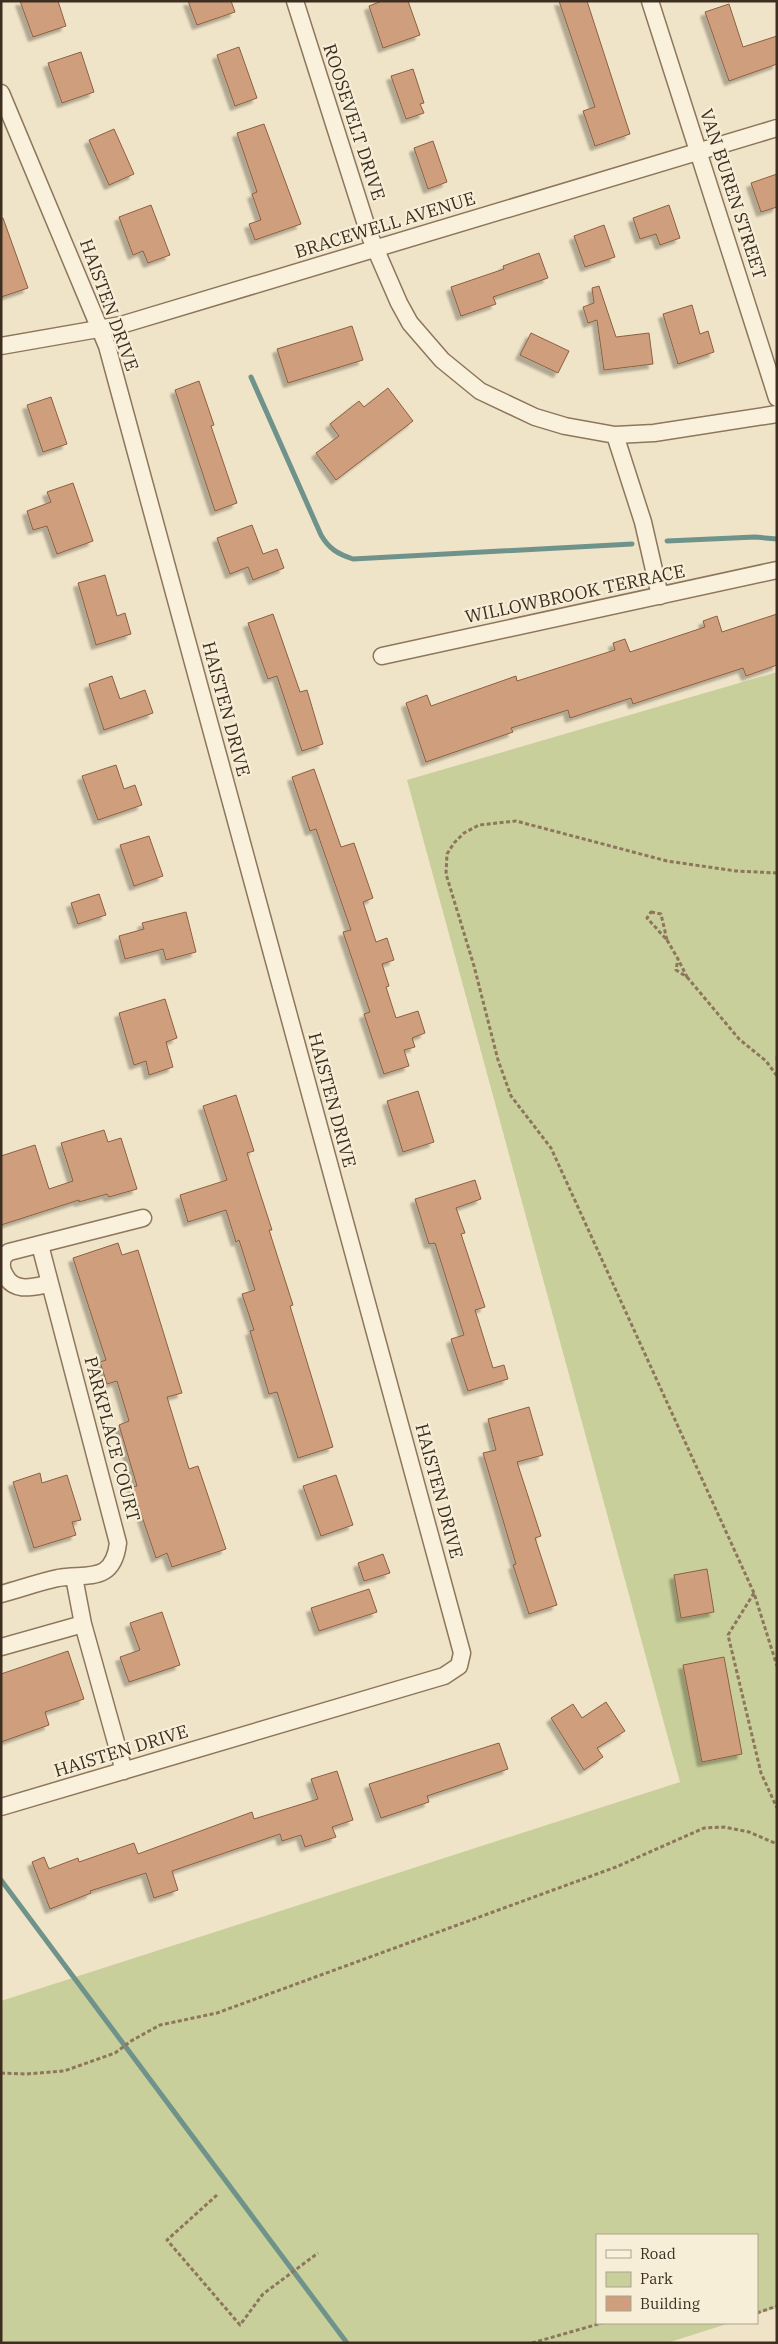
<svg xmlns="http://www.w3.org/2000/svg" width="778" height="2344" font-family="'IBM Plex Serif',serif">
<defs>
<filter id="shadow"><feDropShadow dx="-4.5" dy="4.5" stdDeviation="1" flood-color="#0004"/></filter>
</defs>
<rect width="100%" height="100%" fill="#f0e4c8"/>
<path fill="#c9cf9b" d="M777,672V2308L757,2314V2235H597V2323H730L667,2343H1V2001L680,1782L407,780Z"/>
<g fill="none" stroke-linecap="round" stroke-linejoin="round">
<path stroke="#6f938a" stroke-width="5" d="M251,377L321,535C329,549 338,554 353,559L632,544
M667,541L755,537L777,539
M1,1880L347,2343"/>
</g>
<path fill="#cf9f7d" stroke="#8d5f41" filter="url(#shadow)" d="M20,1H58L66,26L33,37Z
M188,1H231L235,12L197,25Z
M382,1H408L420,35L383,48L369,6Z
M559,1H587L630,134L595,146L583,111L595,107Z
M729,4L743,47L777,36V64L729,81L705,12Z
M239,47L257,98L235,106L217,55Z
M81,52L94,92L62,103L48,63Z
M413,69L424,103L420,104L424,113L406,119L391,76Z
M264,124L301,224L255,240L249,224L261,220L252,194L257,192L237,133Z
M114,129L134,174L109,185L89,140Z
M433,141L447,182L428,189L414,148Z
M777,174V207L761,212L751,183Z
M151,205L170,255L148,263L143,251L133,255L119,217Z
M669,205L680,238L660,245L656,234L640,239L633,218Z
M1,218H3L28,288L1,297Z
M604,225L615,257L585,267L574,236Z
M539,253L548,278L493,297L496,304L461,316L451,287L504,269L503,266Z
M599,286L616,337L649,333L653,364L604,370L597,320L588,323L583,307L594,303L592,288Z
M692,305L700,334L708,331L714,352L678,364L663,314Z
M352,326L363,360L288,383L277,349Z
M531,333L569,351L558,373L520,355Z
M199,381L214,425L211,426L237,503L215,511L175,390Z
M388,388L413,421L336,480L316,453L339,436L330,424L359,401L364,407Z
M51,397L67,444L43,452L27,405Z
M73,483L93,541L57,554L47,526L33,530L27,511L51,502L47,492Z
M252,525L263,554L277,549L284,568L253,580L248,567L230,574L217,538Z
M105,575L117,616L125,613L131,634L96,645L78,583Z
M273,614L300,692L307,690L323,744L302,751L277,676L268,679L248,623Z
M777,614V665L746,676L743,668L633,704L631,698L570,718L568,710L511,728L513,732L426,762L406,703L427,695L431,706L516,676L517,681L615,650L613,643L625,639L630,652L705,627L703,621L717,616L722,632Z
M112,676L120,699L145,690L153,713L104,730L89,684Z
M116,765L124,789L135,785L142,805L98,820L82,776Z
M314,769L341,847L354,843L373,898L363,902L376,942L387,938L394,960L382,964L389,986L386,987L396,1018L418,1011L425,1033L412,1038L415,1047L404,1050L409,1066L384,1074L364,1014L370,1012L343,932L351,930L316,829L310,831L292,777Z
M149,836L163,876L134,886L120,845Z
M99,894L106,915L78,924L71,903Z
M186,912L196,952L166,960L163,949L125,959L119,936L144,929L142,923Z
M165,999L177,1038L166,1042L173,1067L149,1075L146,1061L134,1065L119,1013Z
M418,1091L434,1142L403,1152L387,1101Z
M236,1095L254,1151L247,1153L272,1230H269L293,1305L290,1306L333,1447L298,1458L277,1392L269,1394L250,1331L254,1330L242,1294L255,1290L239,1240L236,1242L226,1210L188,1222L180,1195L227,1180L203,1106Z
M104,1130L108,1142L121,1138L137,1189L109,1197L107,1194L79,1202V1200L1,1225V1156L35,1145L49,1189L73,1181L61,1143Z
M475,1180L481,1199L456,1208L465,1233L461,1234L485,1307L475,1310L493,1368L504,1365L508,1379L468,1391L451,1339L464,1335L435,1243L429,1244L415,1199Z
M118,1243L122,1255L138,1250L182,1393L167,1397L189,1469L198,1466L226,1549L172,1567L167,1553L156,1558L132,1487L137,1486L119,1425L129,1421L117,1381L107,1384L100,1362L106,1360L73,1258Z
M529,1407L543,1455L517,1462L541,1536L535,1538L557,1605L529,1614L513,1565L516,1564L483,1453L496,1450L488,1419Z
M40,1473L42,1483L67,1475L81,1520L72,1522L76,1535L34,1548L13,1482Z
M336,1475L353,1525L321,1536L303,1486Z
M383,1554L390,1573L364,1581L358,1563Z
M707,1569L714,1612L681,1618L674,1575Z
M369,1589L377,1612L319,1631L311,1608Z
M162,1612L180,1665L129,1682L120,1657L140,1650L130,1623Z
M68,1651L84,1699L45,1712L49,1725L1,1742V1674Z
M724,1657L742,1754L702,1762L683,1665Z
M606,1702L625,1731L597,1748L603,1757L584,1770L551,1718L573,1704L582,1718Z
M499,1743L508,1769L427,1796L429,1802L381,1818L369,1784Z
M337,1771L353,1820L332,1827L336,1837L305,1847L301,1835L282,1841L280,1834L172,1871L178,1890L154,1898L146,1873L90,1891L91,1893L50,1909L32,1862L44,1857L49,1869L78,1858L79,1862L134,1843L138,1854L252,1812L254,1819L318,1799L311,1779Z"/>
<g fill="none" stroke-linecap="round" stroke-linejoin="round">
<g stroke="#8d765c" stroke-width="19">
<path id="street" d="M295,1L369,234L399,303L410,323L442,360L480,391L535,417L565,426L615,435L654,433L777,414
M650,1L777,398
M1,93L107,346L462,1653L459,1666L444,1676L1,1807
M1,346L121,325L777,128
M615,435L643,522L660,596
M382,656L777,570
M48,1284C33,1287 14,1293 5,1275C1,1269 1,1262 4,1256L9,1252L143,1218
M74,1577L83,1624L124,1771
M1,1594C20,1589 39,1582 58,1578C87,1573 113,1584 118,1543L40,1245
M1,1647L83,1624"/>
</g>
<path stroke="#8d765c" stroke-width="3" stroke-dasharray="4 2.5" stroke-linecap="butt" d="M777,873L736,871L667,861L516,821L479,825L464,833L454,843L447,854L446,874L474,966L498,1060L511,1096L551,1148L754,1593L777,1666
M651,912L661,914L667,940L647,918Z
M667,940L678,959L676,970L687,977L678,959
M687,977L739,1039L766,1061L777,1076
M777,1056V1062
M754,1593L728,1635L761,1773L777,1808
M1,2073L26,2074L64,2071L115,2053L131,2041L160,2025L217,2013L616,1867L704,1828L724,1827L749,1832L777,1844
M217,2195L167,2240L240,2325L263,2294L318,2253
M757,2313L777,2306
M532,2343L602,2323"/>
<use href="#street" stroke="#faf1dc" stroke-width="16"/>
</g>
<g text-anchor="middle" stroke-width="4.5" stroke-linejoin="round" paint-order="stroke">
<g font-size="18" fill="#3d2e20" stroke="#f7eed8">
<text transform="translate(354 122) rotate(72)" y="6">ROOSEVELT DRIVE</text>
<text transform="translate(733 194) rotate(72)" y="6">VAN BUREN STREET</text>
<text transform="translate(385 225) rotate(-17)" y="6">BRACEWELL AVENUE</text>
<text transform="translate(109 305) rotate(70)" y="6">HAISTEN DRIVE</text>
<text transform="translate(575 594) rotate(-12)" y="6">WILLOWBROOK TERRACE</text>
<text transform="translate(226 709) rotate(75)" y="6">HAISTEN DRIVE</text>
<text transform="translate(332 1100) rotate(75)" y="6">HAISTEN DRIVE</text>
<text transform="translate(112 1439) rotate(75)" y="6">PARKPLACE COURT</text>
<text transform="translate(439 1491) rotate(75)" y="6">HAISTEN DRIVE</text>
<text transform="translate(121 1751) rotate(-17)" y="6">HAISTEN DRIVE</text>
</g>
</g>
<rect width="778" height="2344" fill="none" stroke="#3d2e20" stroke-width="5"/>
<rect x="596" y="2234" width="162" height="90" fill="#f7eed8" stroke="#ada18e"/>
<rect x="606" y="2250" width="25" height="8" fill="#faf1dc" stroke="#ada18e"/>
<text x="640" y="2259" font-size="15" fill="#3d2e20">Road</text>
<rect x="606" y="2272" width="25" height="15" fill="#c9cf9b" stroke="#ada18e"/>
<text x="640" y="2284" font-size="15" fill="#3d2e20">Park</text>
<rect x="606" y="2296" width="25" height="15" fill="#cf9f7d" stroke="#ada18e"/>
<text x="640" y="2309" font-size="15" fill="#3d2e20">Building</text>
</svg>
